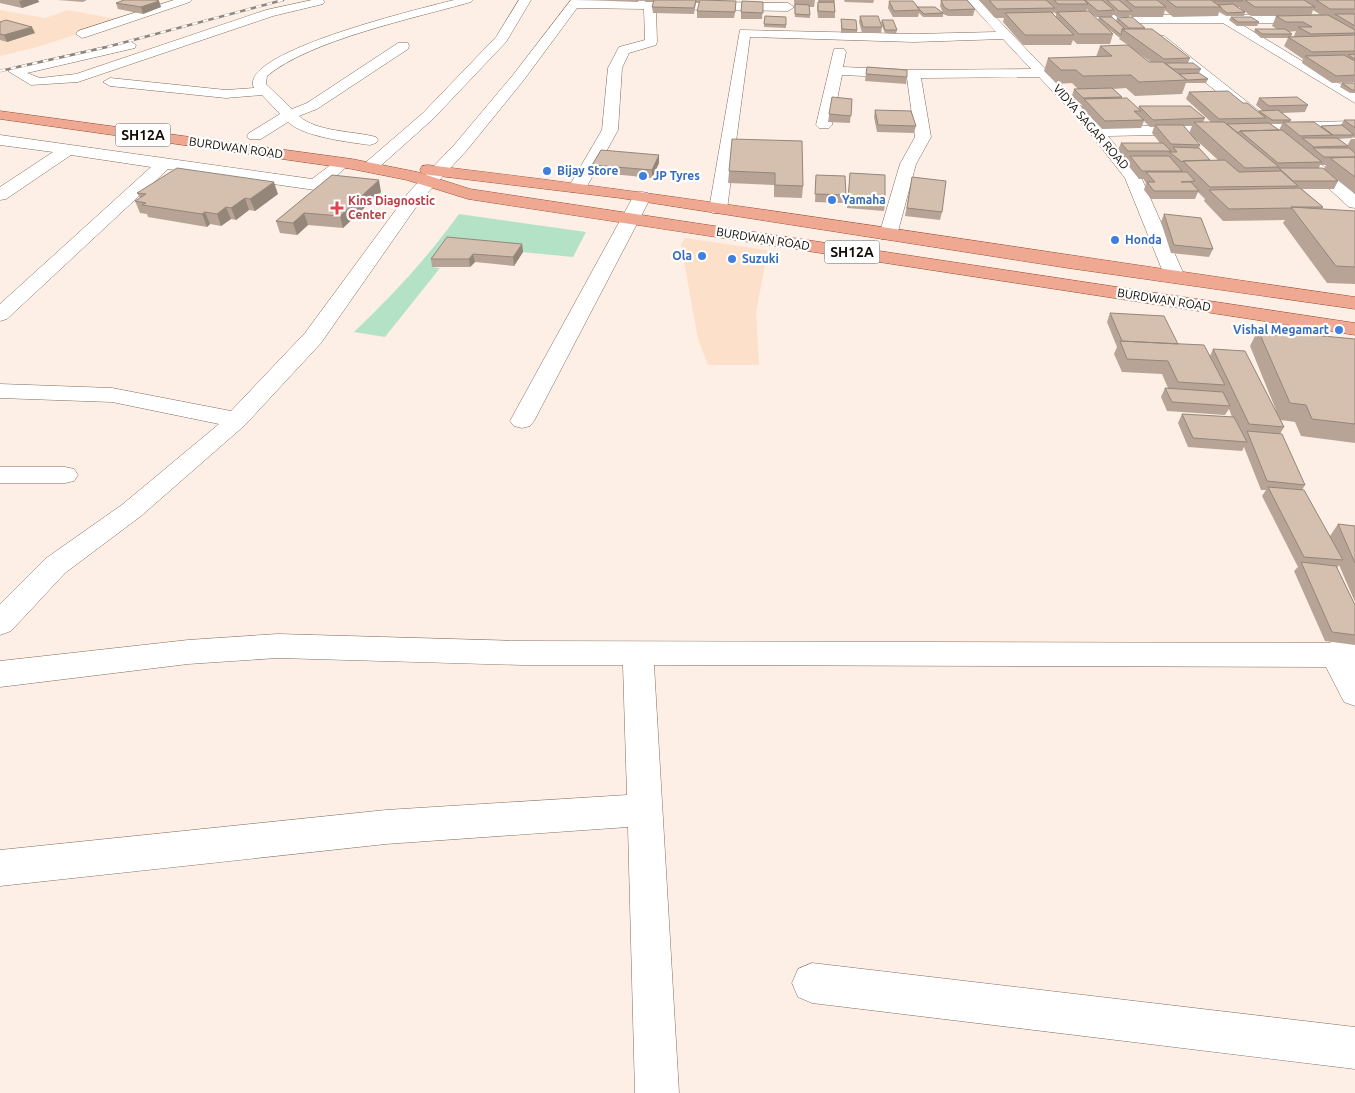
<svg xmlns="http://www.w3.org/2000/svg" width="1355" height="1093" font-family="Ubuntu,sans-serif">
<rect width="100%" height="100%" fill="#fdefe5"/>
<path fill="#fde0ca" d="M0,10L45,18L68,10L122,20L34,48L0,56Z
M685,238L768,250L756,312L759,365H708L698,339L681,245Z"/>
<path fill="#b4e2c7" d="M459,214L586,232L573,257L449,245L433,267L440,268L385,337L354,332C393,295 428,257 459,214Z"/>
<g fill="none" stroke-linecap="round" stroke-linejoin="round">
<g stroke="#816d5e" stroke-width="1">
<path id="minor" d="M174,0H192L190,2L86,37L82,38L76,34L78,31Z
M312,0H323L325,2L323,4L273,16L78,82L31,85L8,71L15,67L130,41L136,45L135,48L27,73L40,78L76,74L266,10Z
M454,0H473L471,2C415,18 310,40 267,76L266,84L292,109L307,103L398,43H408L409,46L408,49L317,109L299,116C316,132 354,131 376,137L378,140L376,143L370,145C348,142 304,137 288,122L261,139H249L247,136L249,133L280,114L262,95L226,98L110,86L103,82L110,78L226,90L254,88C236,52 427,7 454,0Z
M519,0H531L506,42L433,119L377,169H365L363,166L365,163L423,113L496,37Z
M571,0L788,3L794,7L788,11L656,9L657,42L656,45L629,53L622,68L618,130L586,188L583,192H571L568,188L602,130L608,68L619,47L645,40L644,9L577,8L523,81L467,150L421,200L321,343L245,425L141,516L65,573L11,631L0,635V604L45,559L123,504L219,424L112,402L0,398V384L112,388L231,411L305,333L409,192L455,144L513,75Z
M967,0H979L1101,127L1355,121V131L1108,136L1141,177L1185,277L1182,281H1168L1165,277L1125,178L1078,118L1039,77L921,78L931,137L916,164L897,235L895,239H881L879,235L900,164L915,137L907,78L842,75L832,125L829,128H819L816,125L834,49H844L846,52L843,67L913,70L1031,69L1003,39L914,42L750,37L727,209L724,213H712L709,209L740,30L914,34L996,32Z
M1195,0H1208L1228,15H1355V23H1239L1355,93V103L1223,23H1077L1071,19L1077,15H1213Z
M1159,35L1164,36L1260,112L1262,115L1260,118H1250L1154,42L1153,39L1154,36Z
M0,135L312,179L337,160H349L351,163L321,189L315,190L168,169L7,319L0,321V304L151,167L71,155L6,199L0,200V187L53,152L0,145Z
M1308,156L1314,158L1355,194V208L1349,207L1302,164L1300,161Z
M642,192L648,193L651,197L534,421L530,426L522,428L514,426L510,421L633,197L636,193Z
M0,467H65L74,469L78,475L74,481L65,483H0Z
M278,634L522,641L1329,643L1334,641L1355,643V706L1344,702L1326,667L654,665L679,1093H635L628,827L386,844L0,886V850L386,810L627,795L623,665H522L278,658L188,664L0,687V661L188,640Z
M812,963L1355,1027V1069L812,1003L798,997L792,983L798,969Z"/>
</g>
<g stroke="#9c4d33" stroke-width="1">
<path id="major" d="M0,111L352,159L417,172L470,189L1355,323V335L468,199L407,180L352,169L0,119Z
M428,165C738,202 1046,253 1355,297V309L1068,268L620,198L422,174L420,170L422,166Z"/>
</g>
<use href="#minor" fill="#fff" fill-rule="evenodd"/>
<use href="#major" fill="#efa992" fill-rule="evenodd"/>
<g stroke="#90857d" stroke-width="2.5">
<path id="rail" d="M0,71L107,47L283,0"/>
</g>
<use href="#rail" stroke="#fff" stroke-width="2" stroke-dasharray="5.5" stroke-linecap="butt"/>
</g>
<path fill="#b7a496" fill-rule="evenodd" d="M0,0H38L39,2L22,8L0,3Z
M58,0H87L83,2Z
M610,0H639L638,2L610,1Z
M645,0H699V3H696L694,14L653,13L652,7L654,2H645Z
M794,0H815L814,7H809L810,18L795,17Z
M819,0H834L835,12V18H818L817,8L818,2H819Z
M844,0H874L873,3L845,2Z
M941,0L975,9L973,16H948L943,14V17H923L919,13L918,17H893L888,8L889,1L943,13L940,6Z
M979,0H1355V82L1332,83L1302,63L1303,59L1284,46L1288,38H1261L1254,32L1255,29H1277L1272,26L1276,16H1294H1251L1240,8V7H1237L1245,12L1244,16H1226L1219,12L1218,16L1173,17L1165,10L1163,17H1132L1130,15L1129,17H1117L1113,14L1112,17H1106L1116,21L1117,18L1145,28L1144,29L1190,58L1188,63L1201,69L1199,73L1208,79L1206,83H1186L1182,94L1135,96L1126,88L1113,89L1122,97L1121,99L1138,109L1139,106L1205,118L1203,122H1211L1186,99L1189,92L1243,103L1258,112L1259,111H1263L1256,105L1259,98L1308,105L1305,112L1282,113L1291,120L1290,122L1320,127L1321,126L1341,125L1344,120H1355V138L1353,137L1352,138L1338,139L1347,146L1351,139H1355V194L1331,175L1338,181L1334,189H1302L1323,207L1322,209L1355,211V284L1327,283L1283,223L1285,220L1223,221L1204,201L1205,199L1198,192L1195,199H1151L1144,190L1146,183L1144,180V179H1139L1127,164L1128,159H1125L1118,150L1121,143H1160L1152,133L1154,127H1150L1144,121L1141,128L1102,129L1081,107L1082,105L1072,96L1074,89H1078L1072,83L1057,84L1044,71L1048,58L1096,57L1100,46L1128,45L1119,39L1120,38L1102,24L1113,34L1110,44H1077L1073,40L1071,45H1023L1003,22L1004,18H995ZM1087,9L1096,17H1099L1098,20L1086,11ZM1313,10L1321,15L1311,16ZM1054,12L1056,14V17L1053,14ZM1296,31L1294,36L1291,37L1292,34L1288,32ZM1128,46L1151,62H1149ZM1271,124H1282L1279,130ZM1184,126H1192L1189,133ZM1193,137L1218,160H1210L1199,148L1200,145ZM1320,165H1326L1324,169L1319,168Z
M159,1L161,7L143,14L118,9L116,3Z
M763,2L762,19H741V12Z
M736,7L734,18H697V11Z
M765,16L786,17V28L764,27Z
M860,16L882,27L881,33H862L859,22Z
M1231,17L1259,22L1257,26H1237L1229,20Z
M841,19L857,30V33H841Z
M882,20L897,30L896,34L885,33L881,23Z
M0,22L35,33L7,42L0,40Z
M867,67L907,77L906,84L865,81Z
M1342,83H1355V93H1350L1340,87Z
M832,97L852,99L850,123L828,122Z
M875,110L916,126L914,133L877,132L874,117Z
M732,139L803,186L802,198L774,197V185L728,183Z
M659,155V163L652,178L592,172V165Z
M850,173L885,203L884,211L847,208Z
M332,175L381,192L343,228L308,225L297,235L280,233L276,221Z
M816,175L846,195L844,203L815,202Z
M912,177L942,212L940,220L905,216Z
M137,193L278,194L255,211L249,210L236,220L231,219L221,226L210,224L207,227L148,217L147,214L140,213L135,201L140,198Z
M1164,214L1213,249L1209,257L1171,253L1161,222Z
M522,244L523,252L514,266L475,262L470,267H432L431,259Z
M1110,313L1178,344L1210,356L1213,349L1276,410L1250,346L1258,330L1355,339V443L1301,436L1295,422L1281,420L1284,427L1280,434L1305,485L1302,490L1330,536L1338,524L1355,526V602L1339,565L1337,568L1355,605V645L1325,641L1294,571L1298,567L1262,496L1266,490H1261L1244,447L1242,451L1188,447L1178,423L1182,414L1232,417L1229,409L1225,415L1167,411L1161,397L1165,388H1168L1162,374L1122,372L1114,354L1117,347L1107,322Z"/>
<path fill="#95867a" d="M23,0H38L39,2L22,8L19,1Z
M159,1L161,7L143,14L141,7Z
M32,27L35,33L7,42L4,35Z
M659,155V163L652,178V170Z
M379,180L381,192L343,228L340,216Z
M274,182L278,194L255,211L250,199Z
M245,198L249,210L236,220L231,208Z
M226,207L231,219L221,226L217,214Z
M205,212L210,224L207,227L202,214Z
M304,213L308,225L297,235L293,223Z
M522,244L523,252L514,266L513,257Z
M473,254L475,262L470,267L469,259Z"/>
<path fill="#d5bfae" stroke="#95867a" d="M124,0H156L159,1L141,7L116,3Z
M654,0H696L694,8L652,7Z
M700,0L736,1L735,12L697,11Z
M819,0H834V2H819Z
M941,0H967L975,9L949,10L944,7Z
M989,0H1046L1055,8L997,9Z
M1054,0H1084L1088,4H1058Z
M1085,0H1102L1114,10L1098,11Z
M1107,0H1119L1132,11H1119Z
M1126,0H1157L1166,7H1135Z
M1167,0H1211L1221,7H1176Z
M1214,0H1243L1242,1H1215Z
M1245,0H1304L1315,7H1255Z
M1316,0H1355V9H1330Z
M742,1L763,2V13L741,12Z
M889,1H913L920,10L894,11Z
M818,2H834L835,12L818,11Z
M795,4L809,5L810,15L795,14Z
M1233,4L1245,12L1227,13L1221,8V7L1218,5Z
M917,7H935L943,13L924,14Z
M1089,11L1113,34H1079L1057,12Z
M1051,12L1074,35H1025L1005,13Z
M1335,14H1355V26Z
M1328,15L1355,30V33L1311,34L1298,27H1312L1303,22H1286L1276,16Z
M765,16L786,17V25L764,24Z
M860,16H878L882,27H863Z
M1099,17H1112L1125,29H1122L1121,35Z
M1132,17L1145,28H1129L1117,18Z
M1231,17H1251L1259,22H1238Z
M841,19L856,20L857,30L842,29Z
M6,20L32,27L4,35L0,34V22Z
M882,20H893L897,30H885Z
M1122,29H1152L1190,58L1164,59Z
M1255,29H1285L1292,34H1262Z
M1355,35V51L1312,52L1288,37Z
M1128,45L1149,62H1163L1187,80L1139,82L1131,75L1083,76L1076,70H1061L1048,58L1112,56L1100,46Z
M1355,54V59L1348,55Z
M1344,55L1355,61V75L1336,76L1305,56Z
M1165,63H1193L1201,69H1173Z
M867,67L907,70V77L866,74Z
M1199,73L1208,79L1187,80L1179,74Z
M1342,83H1355V90H1352Z
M1112,88L1122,97L1083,98L1074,89Z
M1228,91L1243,103H1247L1266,118L1219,119L1189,92Z
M832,97L852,99L851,116L829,114Z
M1297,97L1308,105L1269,106L1259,98Z
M1127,98L1141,111H1134L1144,120L1105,121L1084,99Z
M1139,106H1190L1205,118L1153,120Z
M875,110L911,111L916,126L878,125Z
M1278,110L1291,120H1272L1259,111Z
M1344,120H1355V128Z
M1194,122H1224L1279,167L1245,168Z
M1283,122H1314L1332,135L1300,136Z
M1269,123L1279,130L1240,131L1238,133L1227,124Z
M1155,125H1183L1200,145L1171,144Z
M1342,125L1354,135H1333L1321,126Z
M1282,130L1322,162L1278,163L1240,131Z
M1302,138H1337L1348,146L1314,147Z
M732,139L802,141L803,186L775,185V173L729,171Z
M1121,143H1163L1171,151H1128Z
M1173,147L1199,148L1210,160L1183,161L1182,162L1169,152H1177Z
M1313,148H1349L1355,153V157H1324Z
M601,150L659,155L652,170L592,165Z
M1130,156H1169L1182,171H1142Z
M1355,157V177L1330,158Z
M1225,160L1239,172L1281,171L1298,186L1210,187L1183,161Z
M177,168L274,182L250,199L245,198L231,208L226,207L217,214L205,212L202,214L142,205L146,203L135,201L146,194L137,193Z
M1279,168H1323L1338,181H1293Z
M1146,172H1187L1195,181L1181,182H1191L1199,191H1154L1147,182H1155Z
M850,173L885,175V203L848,200Z
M332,175L379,180L340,216L304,213L293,223L276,221Z
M816,175L845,176L846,195L815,194Z
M912,177L946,181L942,212L907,208Z
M1300,188L1323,207H1291L1292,208L1229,209L1209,190Z
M1291,207L1355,211V267L1336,266Z
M1164,214L1201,218L1213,249L1174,245Z
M447,237L522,244L513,257L473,254L469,259H431Z
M1110,313L1164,316L1178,344L1122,341Z
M1258,330L1355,339V424L1312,419L1306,405L1290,403Z
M1120,341L1204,345L1225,385L1178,382L1168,361L1127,359Z
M1213,349L1245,351L1284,427L1249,424Z
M1165,388L1223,392L1230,406L1172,402Z
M1182,414L1234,417L1247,442L1193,438Z
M1247,431L1282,434L1305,485L1267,481Z
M1268,487L1304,490L1343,560L1304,557Z
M1338,524L1355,526V563Z
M1301,562L1336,566L1355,605V635L1332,632Z"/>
<g fill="#3f7fe0" stroke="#fff" stroke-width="2">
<circle cx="547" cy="171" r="5"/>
<circle cx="643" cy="176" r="5"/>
<circle cx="832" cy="200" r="5"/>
<circle cx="1115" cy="240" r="5"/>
<circle cx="702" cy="256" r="5"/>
<circle cx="732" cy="259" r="5"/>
<circle cx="1339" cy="330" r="5"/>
</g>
<path fill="#e0444e" stroke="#fff" stroke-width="2" d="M334.5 200.5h5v5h5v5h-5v5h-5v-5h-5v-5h5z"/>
<g text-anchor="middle" stroke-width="4.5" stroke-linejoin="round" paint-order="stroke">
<g font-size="12" fill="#140d07" stroke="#fff">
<text transform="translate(1091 127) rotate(49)" y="4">VIDYA SAGAR ROAD</text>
<text transform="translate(236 148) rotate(8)" y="4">BURDWAN ROAD</text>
<text transform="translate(763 239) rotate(9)" y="4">BURDWAN ROAD</text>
<text transform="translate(1164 300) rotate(9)" y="4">BURDWAN ROAD</text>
</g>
<g font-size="12" font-weight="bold" fill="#366cbe" stroke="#fff" text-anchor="start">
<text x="557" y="175">Bijay Store</text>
<text x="653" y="180">JP Tyres</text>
<text x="842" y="204">Yamaha</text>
<text x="1125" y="244">Honda</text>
<text x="692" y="260" text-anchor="end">Ola</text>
<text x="742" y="263">Suzuki</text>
<text x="1329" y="334" text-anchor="end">Vishal Megamart</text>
</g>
<g font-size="12" font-weight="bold" fill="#be3a42" stroke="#fff" text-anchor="start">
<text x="348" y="205">Kins Diagnostic<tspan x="348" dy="14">Center</tspan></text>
</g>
<g fill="#fff" stroke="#5a5651" stroke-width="1">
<rect x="115.5" y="123.5" width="55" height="23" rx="4"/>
<rect x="824.5" y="240.5" width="55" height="23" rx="4"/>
</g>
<g font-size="14" font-weight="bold" fill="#140d07">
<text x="143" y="140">SH12A</text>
<text x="852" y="257">SH12A</text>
</g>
</g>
</svg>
